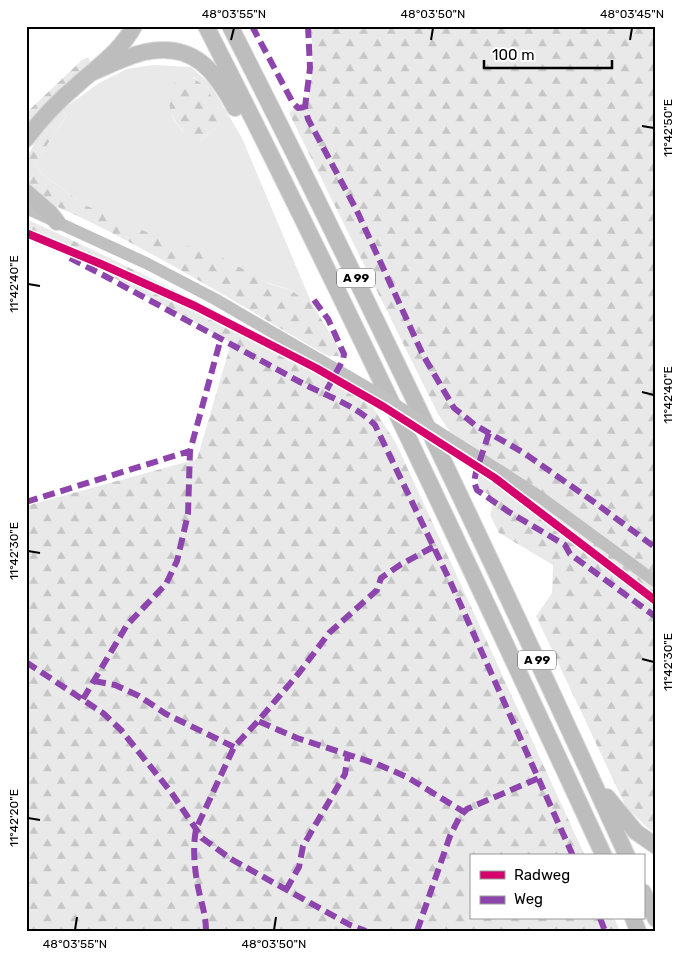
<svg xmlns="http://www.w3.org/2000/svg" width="682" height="957" font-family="Rubik,sans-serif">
<defs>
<pattern id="forest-firs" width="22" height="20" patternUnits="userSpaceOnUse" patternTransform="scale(1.25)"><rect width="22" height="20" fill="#e9e9e9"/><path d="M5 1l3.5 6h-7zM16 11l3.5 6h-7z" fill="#c6c6c6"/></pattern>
</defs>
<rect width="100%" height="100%" fill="#fff"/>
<path fill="#e9e9e9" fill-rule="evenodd" d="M153,65L191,67L210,84L242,138L312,304L290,290L174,251L85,205L42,174L35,163L67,115L62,110L99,83L127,69ZM179,77H194L206,89L219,109L220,124L200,141C170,128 162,106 179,77Z"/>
<path fill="url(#forest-firs)" d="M311,26H656V832L650,830L626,807L536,616L552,593L553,565L499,533L490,515L492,507L496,501L479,487L477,472L438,414L289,113L294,108L307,105L313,68Z
M88,58L91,62L67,83L26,127V113L82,60Z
M186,75L193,77L207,89L219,109L221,114L220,124L200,141H194C171,120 161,108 178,77Z
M62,110L67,115L35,163L42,174L85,205L117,220L166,240L174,251L196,243L270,284L290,290L312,304L339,348L341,353L339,356H329L319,351C242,306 166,259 86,220C70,212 33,199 27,181C18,155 47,127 62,110Z
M26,219C108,256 188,296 267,339L272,346L370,403L396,443L585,856H471V918H614L620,931H26V506L197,459L231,343L107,274L102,262L26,229Z"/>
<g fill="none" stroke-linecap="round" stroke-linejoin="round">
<g stroke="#dbdbdb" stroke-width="18">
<path id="motorway" d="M206,26C345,299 475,577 604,856
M230,26C369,299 500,577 627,856
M91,73C108,66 127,56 145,52C193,42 215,70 235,108
M26,139C41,119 58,101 77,85C97,67 121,51 134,26
M26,192L50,213L57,222
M607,797L636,832L656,846
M643,892L656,919
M633,918L638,931"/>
</g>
<path stroke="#c0c0c0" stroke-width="12" d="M26,208L146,263L215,299L320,360
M500,471L540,497L656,582"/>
<use href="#motorway" stroke="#bdbdbd" stroke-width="16"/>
<path stroke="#c0c0c0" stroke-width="12" d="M320,360L385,398L500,471"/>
<path stroke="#8e44ad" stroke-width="6" stroke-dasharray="12 6" stroke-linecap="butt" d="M252,26L293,103L298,108L305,107
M308,26L310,68L305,107L308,119L357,211L423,355L454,408L475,425L524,453L594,502L656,548
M70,258L103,275C169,311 235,346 300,382C326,396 354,404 375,425L450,581L573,856
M314,300L328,319L344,354L343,360L325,393
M489,433L476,472L474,482L477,490L509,512L565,545L570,554L656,617
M26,502L190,451L221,338
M433,547L400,565L381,578L377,590L329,633L299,673L258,721L297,738L377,764L407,777L464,812
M26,662L103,713L121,730L171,792L202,838L231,859L350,925L366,931
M94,681L115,685L139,696L166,714L234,747
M83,699L127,625L166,584L177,561L188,514L190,451
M286,890L299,867L303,846L345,774L348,754
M600,918L605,931
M206,931C206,918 203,908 200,896C195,875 192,851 196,829L234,747L258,721
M417,931L450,836L460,816L467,809L539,778"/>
<g stroke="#fff" stroke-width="11">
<path id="cycleway" d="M26,233L101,264L195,306L316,368L384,407L495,478L656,601"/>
</g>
<use href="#cycleway" stroke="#d6006c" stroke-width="8"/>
</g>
<path fill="none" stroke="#000" stroke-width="2" d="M231,40L234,28M431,40L433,28M630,40L632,28M642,126L654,128M28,284L40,286M642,392L654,395M28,551L40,553M642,659L654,662M28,818L40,820M75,930L77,917M274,930L276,917"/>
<g text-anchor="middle" stroke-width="4.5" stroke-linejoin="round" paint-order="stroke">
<g fill="#fff" stroke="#4c4c4c" stroke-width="1">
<rect x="337" y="268.5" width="38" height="19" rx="4"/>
<rect x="518" y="650.5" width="38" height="19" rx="4"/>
</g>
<g font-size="12" font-weight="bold" fill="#000">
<text x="356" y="282">A 99</text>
<text x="537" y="664">A 99</text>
</g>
</g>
<rect width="682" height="957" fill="none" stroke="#ffffff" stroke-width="55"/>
<rect x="470" y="854" width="175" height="65" fill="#ffffff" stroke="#999999"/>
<rect x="480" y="871" width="25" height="8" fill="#d6006c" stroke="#999999"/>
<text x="514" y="880" font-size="15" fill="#000000">Radweg</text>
<rect x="480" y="896" width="25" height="8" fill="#8e44ad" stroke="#999999"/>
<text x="514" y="904" font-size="15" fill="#000000">Weg</text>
<path d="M484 60v8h128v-8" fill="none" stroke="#000000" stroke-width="2.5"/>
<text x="492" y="60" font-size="15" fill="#000000" stroke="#ffffff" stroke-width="4" paint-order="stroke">100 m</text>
<rect x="28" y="28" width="626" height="902" fill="none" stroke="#000" stroke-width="2"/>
<g font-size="12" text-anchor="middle" fill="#000">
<text x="234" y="18">48°03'55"N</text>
<text x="433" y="18">48°03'50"N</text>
<text x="632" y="18">48°03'45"N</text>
<text transform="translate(668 128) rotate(-90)" y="4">11°42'50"E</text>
<text transform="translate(14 284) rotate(-90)" y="4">11°42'40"E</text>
<text transform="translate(668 395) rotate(-90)" y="4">11°42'40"E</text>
<text transform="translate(14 551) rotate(-90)" y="4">11°42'30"E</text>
<text transform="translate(668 662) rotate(-90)" y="4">11°42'30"E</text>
<text transform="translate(14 818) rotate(-90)" y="4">11°42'20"E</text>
<text x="75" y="948">48°03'55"N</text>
<text x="274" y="948">48°03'50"N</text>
</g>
</svg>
